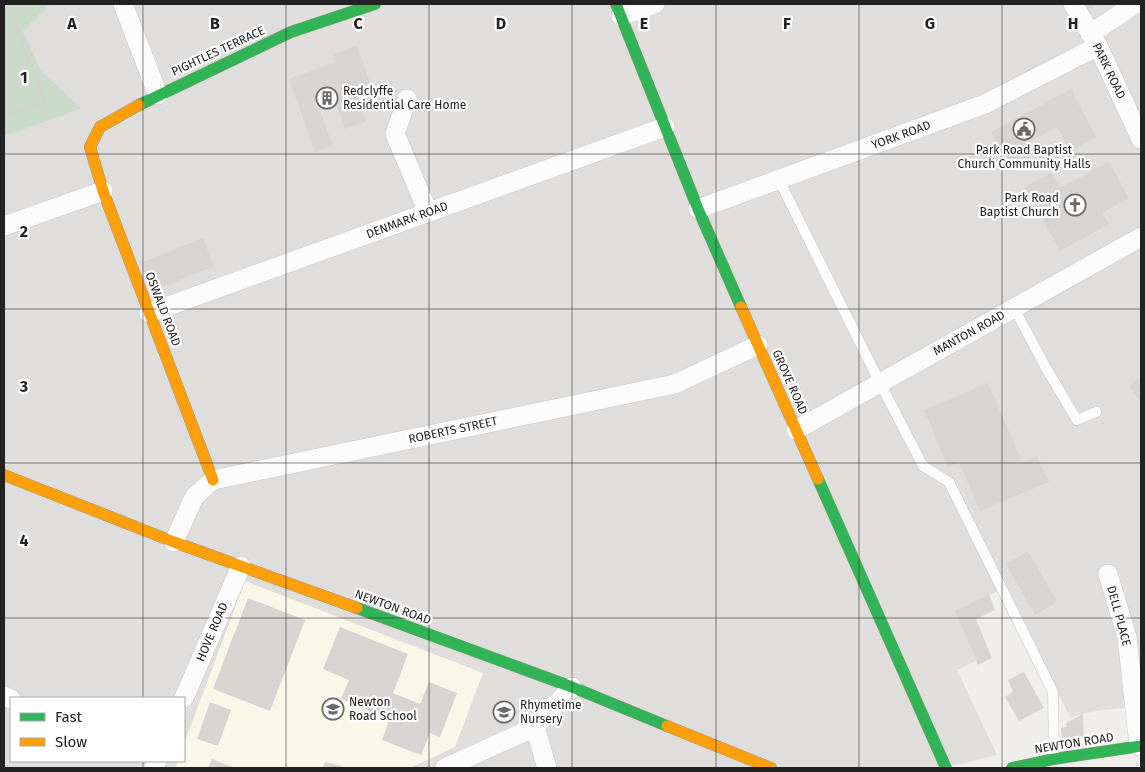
<svg xmlns="http://www.w3.org/2000/svg" width="1145" height="772" font-family="'Fira Sans',sans-serif">
<rect width="100%" height="100%" fill="#f0eeeb"/>
<path fill="#dfdedc" fill-rule="evenodd" d="M4,4H1141V707L1101,710L1070,717L1004,588L956,612L976,661L957,670L997,755L944,768H4ZM11,698H184V761H11Z"/>
<path fill="#f8f7e8" d="M245,581L483,673L455,747L410,768H175L178,761H184V744Z"/>
<path fill="#cadbca" d="M4,4H50L23,31L41,71L81,108L62,116L4,136Z"/>
<path fill="#d7d4d2" d="M1085,4H1099L1088,10Z
M357,46L371,85L355,90L366,122L345,129L337,105L320,111L333,146L315,152L289,79L336,62L333,54Z
M1071,89L1096,137L1070,151L1057,127L1024,144L1031,157L1010,168L991,132Z
M1109,162L1129,198L1102,213L1109,224L1060,251L1025,187L1052,173L1060,188Z
M203,238L214,266L152,291L141,263Z
M1141,377V403L1129,386Z
M988,383L1022,462L1037,456L1049,482L980,511L959,462L948,467L924,410Z
M1028,551L1057,602L1035,615L1006,564Z
M989,594L995,610L976,619L992,658L978,665L955,611Z
M248,598L305,620L270,711L213,689Z
M340,627L408,654L393,693L420,704L429,682L457,693L440,737L430,733L421,755L382,740L390,718L341,699L349,680L323,669Z
M1024,672L1044,708L1019,721L1005,697L1013,692L1008,680Z
M210,702L231,710L218,746L197,739Z
M1083,714L1084,736L1062,738L1061,728L1067,727L1066,723Z
M212,759L235,768H208Z
M325,762L342,766L341,768H323Z"/>
<g fill="none" stroke-linecap="round" stroke-linejoin="round">
<g stroke="#c9c8c7" stroke-width="11">
<path id="lane" d="M779,180L880,383L923,466L949,482L1053,692L1054,758
M1014,308L1046,368L1077,420L1096,412"/>
</g>
<g stroke="#c9c8c7" stroke-width="20">
<path id="street" d="M123,4L158,95
M1073,4L1098,46L1141,139
M621,16L655,4
M1090,34L1135,4
M407,99L395,134L428,212
M698,209L985,104L1098,46
M4,226L103,191
M149,313L665,127
M796,430L1141,237
M174,542L194,497L213,480L675,384L758,345
M1108,574L1127,637L1139,746
M4,696L11,699
M184,698L241,566
M535,727L547,768
M154,768L157,761
M445,768L535,727L572,687"/>
</g>
<g stroke="#999a82" stroke-width="12">
<path id="fast" d="M616,4L698,209L741,307
M139,105L291,32L375,4
M818,479L946,768
M357,608L572,687L667,726
M1012,768L1054,759L1141,746"/>
</g>
<g stroke="#999a82" stroke-width="12">
<path id="slow" d="M139,105L100,127L90,147L103,191L213,480
M741,307L818,479
M4,475L174,542L357,608
M667,726L771,768"/>
</g>
<path stroke="#dccecd" stroke-width="3" stroke-dasharray="2.5 2.5" stroke-linecap="butt" d="M4,117L45,102L8,4"/>
<use href="#lane" stroke="#fdfcfc" stroke-width="10"/>
<use href="#street" stroke="#fdfcfc" stroke-width="19"/>
<use href="#fast" stroke="#30b455" stroke-width="11"/>
<use href="#slow" stroke="#ff9f0a" stroke-width="11"/>
</g>
<path fill="none" stroke="#222" stroke-width="1" stroke-opacity="0.55" d="M143,4V698M286,4V768M429,4V768M572,4V768M716,4V768M859,4V768M1002,4V768M4,154H1141M4,309H1141M4,463H1141M4,618H1141M143,761V768"/>
<defs>
<g id="building-ring" transform="scale(1.125)"><circle r="9.5" fill="#fff" stroke="#6a6968" stroke-width="1.5"/><path d="M-4-6H4V6H1V3H-1V6H-4ZM-2.5-4.3h1.7v1.8h-1.7ZM.8-4.3h1.7v1.8H.8ZM-2.5-1h1.7V.8h-1.7ZM.8-1h1.7V.8H.8Z" fill="#6a6968"/></g>
<g id="civic-ring" transform="scale(1.125)"><circle r="9.5" fill="#fff" stroke="#6a6968" stroke-width="1.5"/><path d="M-.6-6.5H3V-4.5H.6V-3L4-1V1h2V6H-6V1h2V-1L-.6-3ZM-1.2 2.5V6h2.4V2.5Z" fill="#6a6968"/></g>
<g id="church-ring" transform="scale(1.125)"><circle r="9.5" fill="#fff" stroke="#6a6968" stroke-width="1.5"/><path d="M-1.2-6h2.4v3.5h3.3v2.4h-3.3V6h-2.4V-.1h-3.3v-2.4h3.3Z" fill="#6a6968"/></g>
<g id="school-ring" transform="scale(1.125)"><circle r="9.5" fill="#fff" stroke="#6a6968" stroke-width="1.5"/><path d="M0-5L7-2L0 1L-7-2ZM-4 1L0 2.5L4 1V4Q0 6-4 4Z" fill="#6a6968"/></g>
</defs>
<g fill-rule="evenodd">
<use href="#building-ring" x="327" y="98"/>
<use href="#civic-ring" x="1024" y="129"/>
<use href="#church-ring" x="1075" y="205"/>
<use href="#school-ring" x="333" y="709"/>
<use href="#school-ring" x="504" y="712"/>
</g>
<g text-anchor="middle" stroke-width="4.5" stroke-linejoin="round" paint-order="stroke">
<g font-size="12" fill="#222" stroke="#fff">
<text transform="translate(218 51) rotate(-25)" y="4">PIGHTLES TERRACE</text>
<text transform="translate(1109 71) rotate(64)" y="4">PARK ROAD</text>
<text transform="translate(901 135) rotate(-20)" y="4">YORK ROAD</text>
<text transform="translate(407 220) rotate(-20)" y="4">DENMARK ROAD</text>
<text transform="translate(163 309) rotate(69)" y="4">OSWALD ROAD</text>
<text transform="translate(969 333) rotate(-29)" y="4">MANTON ROAD</text>
<text transform="translate(790 382) rotate(66)" y="4">GROVE ROAD</text>
<text transform="translate(453 430) rotate(-12)" y="4">ROBERTS STREET</text>
<text transform="translate(393 607) rotate(20)" y="4">NEWTON ROAD</text>
<text transform="translate(1119 616) rotate(75)" y="4">DELL PLACE</text>
<text transform="translate(212 632) rotate(-67)" y="4">HOVE ROAD</text>
<text transform="translate(1074 743) rotate(-9)" y="4">NEWTON ROAD</text>
</g>
<g font-size="12" fill="#222" stroke="#fff" text-anchor="start">
<text x="343" y="95">Redclyffe<tspan x="343" dy="14">Residential Care Home</tspan></text>
<text x="1024" y="154" text-anchor="middle">Park Road Baptist<tspan x="1024" dy="14">Church Community Halls</tspan></text>
<text x="1059" y="202" text-anchor="end">Park Road<tspan x="1059" dy="14">Baptist Church</tspan></text>
<text x="349" y="706">Newton<tspan x="349" dy="14">Road School</tspan></text>
<text x="520" y="709">Rhymetime<tspan x="520" dy="14">Nursery</tspan></text>
</g>
</g>
<g font-size="16" text-anchor="middle" font-weight="bold" fill="#222" stroke="#fff" stroke-width="4.5" stroke-linejoin="round" paint-order="stroke">
<text x="72" y="29">A</text>
<text x="215" y="29">B</text>
<text x="358" y="29">C</text>
<text x="501" y="29">D</text>
<text x="644" y="29">E</text>
<text x="787" y="29">F</text>
<text x="930" y="29">G</text>
<text x="1073" y="29">H</text>
<text x="24" y="83">1</text>
<text x="24" y="237">2</text>
<text x="24" y="392">3</text>
<text x="24" y="546">4</text>
</g>
<rect width="1145" height="772" fill="none" stroke="#222222" stroke-width="10"/>
<rect x="10" y="697" width="175" height="65" fill="#ffffff" stroke="#a7a7a7"/>
<rect x="20" y="713" width="25" height="8" fill="#30b455" stroke="#a7a7a7"/>
<text x="55" y="722" font-size="15" fill="#222222">Fast</text>
<rect x="20" y="738" width="25" height="8" fill="#ff9f0a" stroke="#a7a7a7"/>
<text x="55" y="747" font-size="15" fill="#222222">Slow</text>
</svg>
